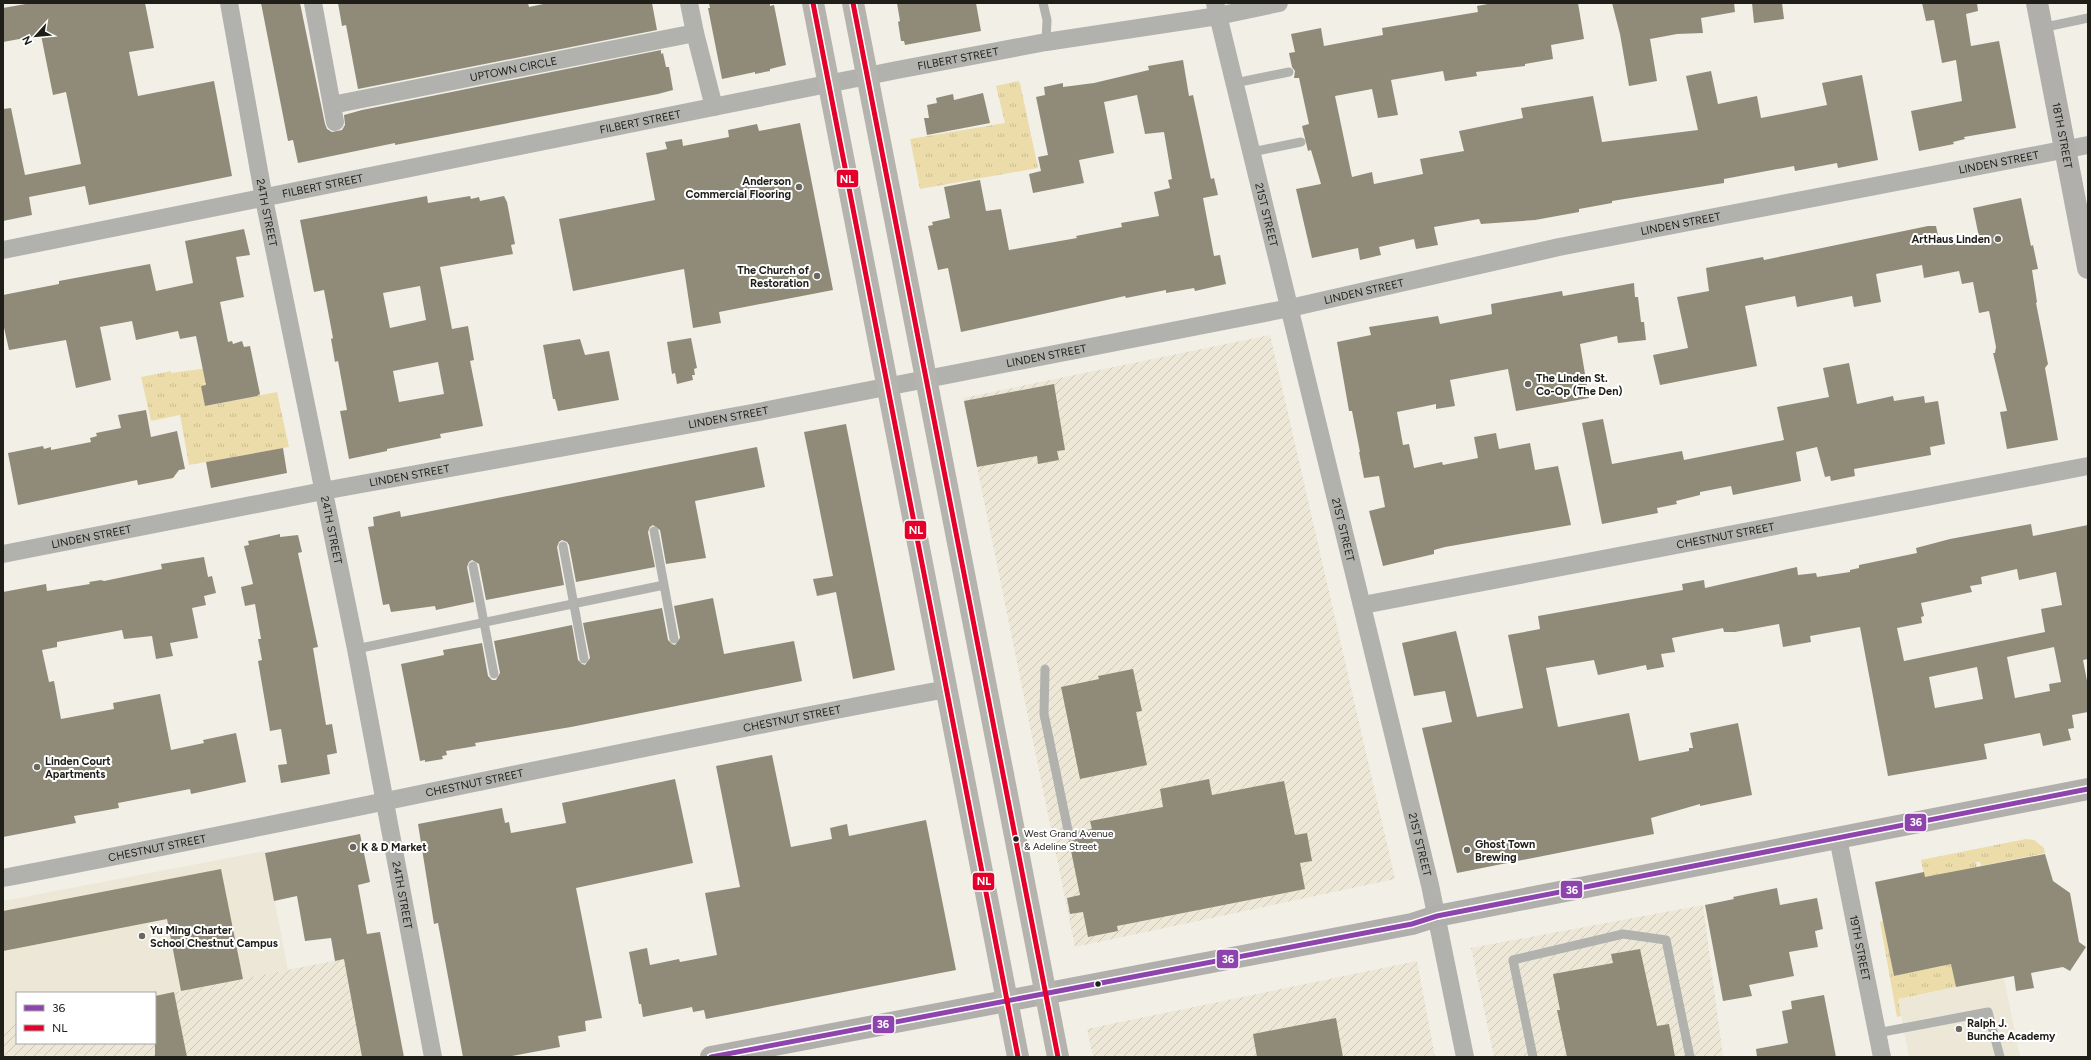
<svg xmlns="http://www.w3.org/2000/svg" width="2091" height="1060" font-family="Figtree,sans-serif">
<defs>
<pattern id="industrial-furrows" width="10" height="10" patternUnits="userSpaceOnUse"><rect width="10" height="10" fill="#ece7d7"/><path d="M-1 1l2-2M0 10L10 0M9 11l2-2" fill="none" stroke="#cac6b8"/></pattern>
<pattern id="grass-tufts" width="24" height="20" patternUnits="userSpaceOnUse"><rect width="24" height="20" fill="#ecdcaa"/><path d="M3 7l-1-3M5 7V3M7 7l1-3M15 17l-1-3M17 17v-4M19 17l1-3" fill="none" stroke="#cabc92"/></pattern>
</defs>
<rect width="100%" height="100%" fill="#f2efe7"/>
<path fill="#ece7d7" d="M265,851L288,970L155,996V993H17V1023L3,1026V901Z
M2004,978L2020,1057H1909L1898,999Z"/>
<path fill="url(#industrial-furrows)" d="M1270,335L1395,879L1075,947L963,398Z
M1703,905L1723,1057H1494L1471,948Z
M344,959L362,1057H3V1026L17,1023V1043H155V996Z
M1417,961L1435,1057H1093L1087,1029Z"/>
<path fill="url(#grass-tufts)" d="M1018,81L1020,83L1038,168L920,189L910,139L1005,123L996,86Z
M208,368L213,380L202,384H210L206,406L277,392L289,447L189,465L180,415L151,421L141,377L171,371V373Z
M2026,839L2034,840L2044,848L2045,853L1981,866L1980,862H1976L1977,867L1953,872L1947,942L1956,987L1898,999L1901,1016L1897,1017L1880,922L1883,921L1894,976L1942,966L1921,860Z"/>
<path fill="#908b79" fill-rule="evenodd" d="M31,3H145L154,48L129,52L138,96L214,81L232,176L89,205L85,186L29,197L32,215L3,221V109L11,108L25,175L81,164L66,92L53,95L41,35L3,42V8Z
M261,3H300L325,124L327,129L332,132L342,130L345,125L344,115L362,110L661,50V54L663,53L666,67H669L673,90L658,94L395,145V143L298,163L293,140L288,141Z
M338,3H528L529,7L548,3H652L657,30L358,89L346,25L342,26Z
M709,3H770V6L774,5L786,65L770,69V71L755,74V72L722,79L708,8H710Z
M897,3H976L981,31L905,45L904,41H901L898,22L900,21Z
M1493,3H1578L1584,39L1551,45L1553,59L1525,64V66L1476,72L1477,76L1445,81L1443,71L1391,80L1398,115L1378,118L1372,89L1335,96L1352,177L1372,172L1374,184L1423,174L1420,159L1464,151L1459,131L1523,118L1521,108L1593,96L1602,142L1698,130L1686,76L1711,71L1718,104L1757,96L1761,118L1827,105L1822,83L1862,75L1878,160L1838,168L1837,163L1795,171L1794,166L1724,179V183L1612,201V203L1579,209V212L1535,220L1481,224L1479,219L1434,227L1438,245L1416,249L1414,239L1379,247L1381,255L1360,260L1358,248L1312,258L1296,189L1321,184L1311,150L1308,151L1302,126L1309,124L1299,78H1294L1295,71L1292,67L1289,53L1295,52L1291,34L1321,28L1324,46L1383,35L1382,28L1478,12L1477,6Z
M1612,3H1734L1735,12L1701,18L1703,33L1677,34L1650,39L1657,81L1629,86L1620,34Z
M1752,3H1782L1784,19L1754,23Z
M1922,3H1977L1978,11L1966,14L1971,46L1999,41L2016,128L1964,137L1965,139L1953,142L1954,144L1919,151L1911,111L1962,101L1956,60L1942,63L1934,20L1926,21Z
M1183,60L1189,96L1193,95L1211,179L1214,178L1218,195L1203,198L1214,256L1220,255L1226,284L1195,291L1194,288L1166,293V290L1126,298L1125,296L961,332L948,268L938,270L928,226L933,225L932,222L950,218L944,187L980,180L986,211L1001,209L1009,250L1077,238L1076,236L1122,227L1121,223L1159,216L1154,192L1170,188L1168,180L1172,179L1164,132L1145,134L1137,95L1104,102L1114,153L1079,160L1084,183L1033,193L1029,174L1041,171L1038,157L1048,155L1036,97L1045,95L1044,87L1063,83V87L1094,83L1149,70L1148,66Z
M983,93L990,123L927,135L924,118H929L927,105L937,103L936,98L953,94L954,100Z
M800,123L833,290L719,312L721,323L693,328L684,269L573,291L559,219L655,200L646,153L667,149L665,142L682,139L683,146L729,137L728,130L757,124L759,131Z
M427,196L428,203L470,196L471,199L479,197L480,201L504,196L507,202L515,244L511,245L513,254L440,267L452,329L468,326L474,360L470,361L483,426L440,434L441,438L387,449V451L349,459L340,411L347,410L338,361L335,362L331,339L333,338L324,290L314,292L300,220ZM420,286L426,320L390,328L383,293ZM438,362L444,394L399,402L393,371Z
M2021,198L2031,246L2033,245L2038,269L2032,270L2037,302L2036,303L2048,364L2045,368L2058,440L2007,449L2000,412L2007,411L1993,353H1995L1996,347L1989,311L1979,313L1973,282L1962,284L1959,271L1924,278L1922,265L1876,274L1881,302L1854,307L1852,296L1797,307L1795,296L1745,306L1757,366L1660,385L1653,355L1688,348L1677,297L1709,291L1706,268L1763,257L1764,260L1928,226H1936L1939,240H1942L1943,245L1979,237L1973,208Z
M244,229L250,255L236,257L244,297L220,302L228,342L232,341L233,344L242,341L244,347L250,346L260,394L257,396L205,406L201,386L206,385L196,336L180,339L178,331L136,340L132,321L100,327L111,380L76,388L66,340L9,350L3,323V295L59,284V281L150,264L156,291L193,283L185,241Z
M1634,283L1635,297H1638L1641,322H1644L1646,340L1618,343L1617,336L1580,344L1589,398L1516,411L1508,369L1450,380L1455,406L1436,409V404L1397,412L1403,445L1409,444L1414,468L1442,462L1443,465L1478,458L1474,437L1496,433L1499,449L1530,443L1535,470L1558,466L1571,525L1445,547L1434,550V554L1383,566L1369,511L1385,507L1379,476L1364,478L1359,452H1360L1352,411H1349L1337,342L1371,335L1369,327L1438,316L1440,324L1492,314L1491,304L1562,291L1563,296Z
M691,338L697,368L694,369L695,375H692L693,380L677,384L675,373L672,374L667,342Z
M580,339L585,355L609,351L619,400L558,411L555,399H553L543,345Z
M1849,363L1857,404L1893,396L1894,401L1924,396L1925,403L1938,401L1945,444L1930,447L1931,455L1854,469L1855,476L1831,481L1830,476L1825,477L1817,447L1796,452L1801,481L1733,495L1731,486L1700,492V495L1676,501L1677,504L1657,508L1658,513L1602,524L1582,423L1603,419L1612,464L1682,451L1684,460L1784,440L1777,407L1829,397L1823,368Z
M1054,384L1065,450L1057,451L1059,460L1038,464L1037,456L977,467L964,401Z
M146,410L151,437L177,431L185,469L179,470L173,478L138,485L137,480L18,505L8,453L43,446L44,449L51,447V450L91,442L90,438L97,436L96,433L121,428L118,415Z
M846,424L895,670L853,679L836,592L817,596L813,579L833,576L804,432Z
M757,447L765,487L695,501L706,558L666,564L660,530L653,525L650,527L648,532L655,567L576,582L569,545L567,542L562,540L559,542L557,547L564,585L486,600L479,564L472,560L469,562L467,567L474,602L436,610L435,606L391,612L389,604L383,605L368,527L374,526L373,517L400,511L401,517Z
M283,448L287,473L211,488L206,462Z
M2031,524L2033,536L2088,525V659L2083,660L2088,686V712L2072,715L2074,728L2068,729L2071,740L2043,746L2040,733L1984,744L1987,759L1888,776L1860,627L1810,636L1811,642L1783,647L1779,624L1735,632H1724L1723,628L1672,638L1675,652L1661,654L1664,667L1647,670L1646,665L1598,675L1594,660L1546,668L1558,727L1629,713L1639,761L1689,751V748H1693L1690,733L1738,723L1752,795L1700,806V804L1651,818L1654,834L1457,873L1422,728L1452,722L1445,691L1414,696L1402,643L1456,631L1477,717L1523,708L1508,635L1540,629L1538,616L1683,590L1682,584L1704,580L1705,588L1797,567L1798,575L1816,573L1817,577L1850,572V570L1859,568V565L1917,553L1916,548L1950,539ZM2017,569L2019,580L2056,572L2062,605L2041,609L2045,632L1904,661L1897,628L1922,623L1921,617L1924,616L1921,603L1972,592L1970,586L1982,584L1981,577ZM2054,647L2061,682L2049,684L2050,691L2015,698L2007,657ZM1977,667L1983,699L1935,708L1929,677Z
M280,534V537L298,535L302,552L298,553L318,647L313,648L326,725L332,724L337,753L327,755L330,774L281,783L278,765L287,764L281,729L270,731L258,661L262,660L258,639H261L255,604L245,606L241,587L253,584L244,546L249,545L248,541Z
M204,557L208,577L212,576L216,593L204,596L206,605L192,608L198,638L170,643L173,656L156,659L152,636L124,639L122,630L57,642V647L42,650L49,682L54,681L61,719L114,709L113,703L160,694L171,750L204,743L203,740L236,733L246,782L191,794L190,789L118,803L119,808L74,816L76,823L3,837V592L46,584L47,591L90,584L89,582L101,580L104,581L162,569L161,564Z
M713,598L724,654L794,641L802,681L571,727L475,743L476,746L446,751L447,755L442,756L443,759L425,762V760L420,761L401,664L444,655L443,650L482,643L488,676L492,680H496L500,673L494,641L572,625L578,660L582,664L585,665L590,658L583,623L662,608L668,640L672,644L675,645L680,638L674,606Z
M1133,669L1142,711L1136,712L1147,765L1080,779L1061,687L1099,679L1098,676Z
M772,755L791,847L832,839L830,828L847,824L849,836L926,820L956,970L706,1019L704,1010L693,1012L692,1007L643,1017L641,1004H639L629,952L647,948L650,965L679,959L680,962L717,955L705,893L740,887L716,766Z
M675,779L693,863L576,888L602,1018L585,1021L586,1031L558,1036L560,1047L506,1057H463L438,923L434,924L418,824L502,808L505,823L509,822L511,833L566,823L562,803Z
M1209,779L1212,795L1284,781L1295,835L1307,833L1312,861L1300,863L1305,889L1117,926L1118,931L1088,937L1083,912L1070,914L1067,898L1080,895L1069,841L1075,840V832L1092,829L1090,821L1163,807L1160,789Z
M360,834L370,882L358,885L367,934L380,932L404,1057H362L344,959L335,961L331,938L305,941L297,896L274,901L265,853Z
M2045,854L2053,881L2070,893L2079,942L2086,947L2070,971L2063,967L2031,973L2034,988L2016,991L2014,976L1956,987L1951,964L1894,976L1875,882L1924,872L1925,877Z
M221,869L243,979L181,991L167,919L3,951V911Z
M1777,888L1780,905L1817,898L1823,929L1815,931L1818,947L1789,952L1794,976L1749,985L1752,996L1723,1001L1705,905L1734,899L1733,897Z
M1640,949L1657,1026L1669,1024L1675,1057H1567L1557,1010H1560L1553,974L1613,963L1611,954Z
M174,992L187,1057H155V996Z
M1824,995L1836,1057H1757L1756,1049L1788,1043L1782,1011L1792,1009L1791,1001Z
M1336,1018L1343,1057H1257L1253,1034Z"/>
<g fill="none" stroke-linecap="round" stroke-linejoin="round">
<path stroke="#b1b1ae" stroke-width="9" d="M1043,3L1047,20L1046,42
M2041,28L2088,18
M1235,83L1289,72
M1252,152L1301,142
M654,531L674,639
M563,546L584,659
M473,566L494,674
M356,649L664,585
M1045,669L1044,714L1069,835
M1877,1033L1988,1012L2000,1057
M1533,1057L1513,960L1623,934L1666,940L1690,1057"/>
<g stroke="#b1b1ae" stroke-width="18">
<path id="s1" d="M229,3L264,199L356,649L433,1057"/>
<path d="M313,3L335,122"/>
<path id="s2" d="M1215,3L1430,885L1465,1057"/>
<path d="M695,33L714,107"/>
<path id="s3" d="M332,105L695,33L689,3"/>
<path id="s4" d="M3,250L897,70L1046,42L1218,16L1279,3"/>
<path id="s5" d="M3,554L323,491L763,411L1290,308L1559,247L2088,145"/>
<path id="s6" d="M1363,605L2088,466"/>
<path id="s7" d="M1838,838L1882,1057"/>
<path id="s8" d="M3,878C318,818 631,747 947,689"/>
</g>
<g stroke="#b1afab" stroke-width="22">
<path id="s9" d="M2037,3L2088,268"/>
<path d="M711,1057L1412,924L1437,916L2088,789"/>
</g>
<path stroke="#b5b3ae" stroke-width="22" d="M813,3L1018,1057
M853,3L1058,1057"/>
<g stroke="#fff" stroke-width="8">
<path id="bus-1" d="M711,1057L1412,924L1437,916L2088,789"/>
</g>
<g stroke="#fff" stroke-width="8">
<path id="bus-2" d="M813,3L1018,1057
M853,3L1058,1057"/>
</g>
<use href="#bus-1" stroke="#8e44ad" stroke-width="5"/>
<use href="#bus-2" stroke="#e4002b" stroke-width="5"/>
</g>
<g fill="#696760" stroke="#fff" stroke-width="1.5">
<circle cx="799" cy="187" r="4"/>
<circle cx="1998" cy="239" r="4"/>
<circle cx="817" cy="276" r="4"/>
<circle cx="1528" cy="384" r="4"/>
<circle cx="37" cy="767" r="4"/>
<circle cx="353" cy="847" r="4"/>
<circle cx="1467" cy="850" r="4"/>
<circle cx="142" cy="936" r="4"/>
<circle cx="1959" cy="1029" r="4"/>
</g>
<g fill="#1f1e18" stroke="#fff" stroke-width="1.5">
<circle cx="1016" cy="839" r="3.5"/>
<circle cx="1098" cy="984" r="3.5"/>
</g>
<g text-anchor="middle" stroke-width="4" stroke-linejoin="round" paint-order="stroke">
<g font-size="10" fill="#1f1e18" stroke="#fff" text-anchor="start">
<text x="1024" y="837">West Grand Avenue<tspan x="1024" dy="13">&amp; Adeline Street</tspan></text>
</g>
<g font-size="11" fill="#1f1e18" stroke="#fff">
<text dy="4" stroke="none"><textPath href="#s4" startOffset="974">FILBERT STREET</textPath></text>
<text dy="4" stroke="none"><textPath href="#s3" startOffset="185">UPTOWN CIRCLE</textPath></text>
<text dy="4" stroke="none"><textPath href="#s4" startOffset="650">FILBERT STREET</textPath></text>
<text dy="4" stroke="none"><textPath href="#s9" startOffset="135">18TH STREET</textPath></text>
<text dy="4" stroke="none"><textPath href="#s5" startOffset="2034">LINDEN STREET</textPath></text>
<text dy="4" stroke="none"><textPath href="#s4" startOffset="326">FILBERT STREET</textPath></text>
<text dy="4" stroke="none"><textPath href="#s1" startOffset="213">24TH STREET</textPath></text>
<text dy="4" stroke="none"><textPath href="#s2" startOffset="218">21ST STREET</textPath></text>
<text dy="4" stroke="none"><textPath href="#s5" startOffset="1710">LINDEN STREET</textPath></text>
<text dy="4" stroke="none"><textPath href="#s5" startOffset="1386">LINDEN STREET</textPath></text>
<text dy="4" stroke="none"><textPath href="#s5" startOffset="1062">LINDEN STREET</textPath></text>
<text dy="4" stroke="none"><textPath href="#s5" startOffset="738">LINDEN STREET</textPath></text>
<text dy="4" stroke="none"><textPath href="#s5" startOffset="414">LINDEN STREET</textPath></text>
<text dy="4" stroke="none"><textPath href="#s2" startOffset="542">21ST STREET</textPath></text>
<text dy="4" stroke="none"><textPath href="#s1" startOffset="537">24TH STREET</textPath></text>
<text dy="4" stroke="none"><textPath href="#s5" startOffset="90">LINDEN STREET</textPath></text>
<text dy="4" stroke="none"><textPath href="#s6" startOffset="369">CHESTNUT STREET</textPath></text>
<text dy="4" stroke="none"><textPath href="#s8" startOffset="805">CHESTNUT STREET</textPath></text>
<text dy="4" stroke="none"><textPath href="#s8" startOffset="481">CHESTNUT STREET</textPath></text>
<text dy="4" stroke="none"><textPath href="#s2" startOffset="866">21ST STREET</textPath></text>
<text dy="4" stroke="none"><textPath href="#s8" startOffset="157">CHESTNUT STREET</textPath></text>
<text dy="4" stroke="none"><textPath href="#s1" startOffset="909">24TH STREET</textPath></text>
<text dy="4" stroke="none"><textPath href="#s7" startOffset="112">19TH STREET</textPath></text>
</g>
<g font-size="11" font-weight="bold" fill="#1f1e18" stroke="#fff" text-anchor="start">
<text x="791" y="185" text-anchor="end">Anderson<tspan x="791" dy="13">Commercial Flooring</tspan></text>
<text x="1990" y="243" text-anchor="end">ArtHaus Linden</text>
<text x="809" y="274" text-anchor="end">The Church of<tspan x="809" dy="13">Restoration</tspan></text>
<text x="1536" y="382">The Linden St.<tspan x="1536" dy="13">Co-Op (The Den)</tspan></text>
<text x="45" y="765">Linden Court<tspan x="45" dy="13">Apartments</tspan></text>
<text x="1475" y="848">Ghost Town<tspan x="1475" dy="13">Brewing</tspan></text>
<text x="361" y="851">K &amp; D Market</text>
<text x="150" y="934">Yu Ming Charter<tspan x="150" dy="13">School Chestnut Campus</tspan></text>
<text x="1967" y="1027">Ralph J.<tspan x="1967" dy="13">Bunche Academy</tspan></text>
</g>
</g>
<g stroke="#fff" stroke-width="1.5">
<rect x="836" y="169" width="23" height="19" rx="4" fill="#e4002b"/>
<rect x="904" y="520" width="23" height="20" rx="4" fill="#e4002b"/>
<rect x="1904" y="813" width="23" height="19" rx="4" fill="#8e44ad"/>
<rect x="972" y="872" width="23" height="19" rx="4" fill="#e4002b"/>
<rect x="1560" y="880" width="23" height="19" rx="4" fill="#8e44ad"/>
<rect x="1216" y="949" width="23" height="20" rx="4" fill="#8e44ad"/>
<rect x="872" y="1015" width="23" height="19" rx="4" fill="#8e44ad"/>
</g>
<g font-size="11" text-anchor="middle" font-weight="bold" fill="#fff">
<text x="847" y="183">NL</text>
<text x="916" y="534">NL</text>
<text x="1916" y="826">36</text>
<text x="984" y="885">NL</text>
<text x="1572" y="894">36</text>
<text x="1228" y="963">36</text>
<text x="883" y="1028">36</text>
</g>
<rect width="2091" height="1060" fill="none" stroke="#1f1e18" stroke-width="8"/>
<rect x="16" y="992" width="140" height="52" fill="#ffffff" stroke="#a5a5a3"/>
<rect x="24" y="1005" width="20" height="6" fill="#8e44ad" stroke="#a5a5a3"/>
<text x="52" y="1012" font-size="12" fill="#1f1e18">36</text>
<rect x="24" y="1025" width="20" height="6" fill="#e4002b" stroke="#a5a5a3"/>
<text x="52" y="1032" font-size="12" fill="#1f1e18">NL</text>
<g transform="translate(36 36) rotate(243)" stroke="#ffffff" stroke-width="3" paint-order="stroke">
<path d="M0-3L7 15L0 10L-7 15Z" fill="#1f1e18"/>
<text y="-6" font-size="11" font-weight="bold" text-anchor="middle" fill="#1f1e18">N</text>
</g>
</svg>
